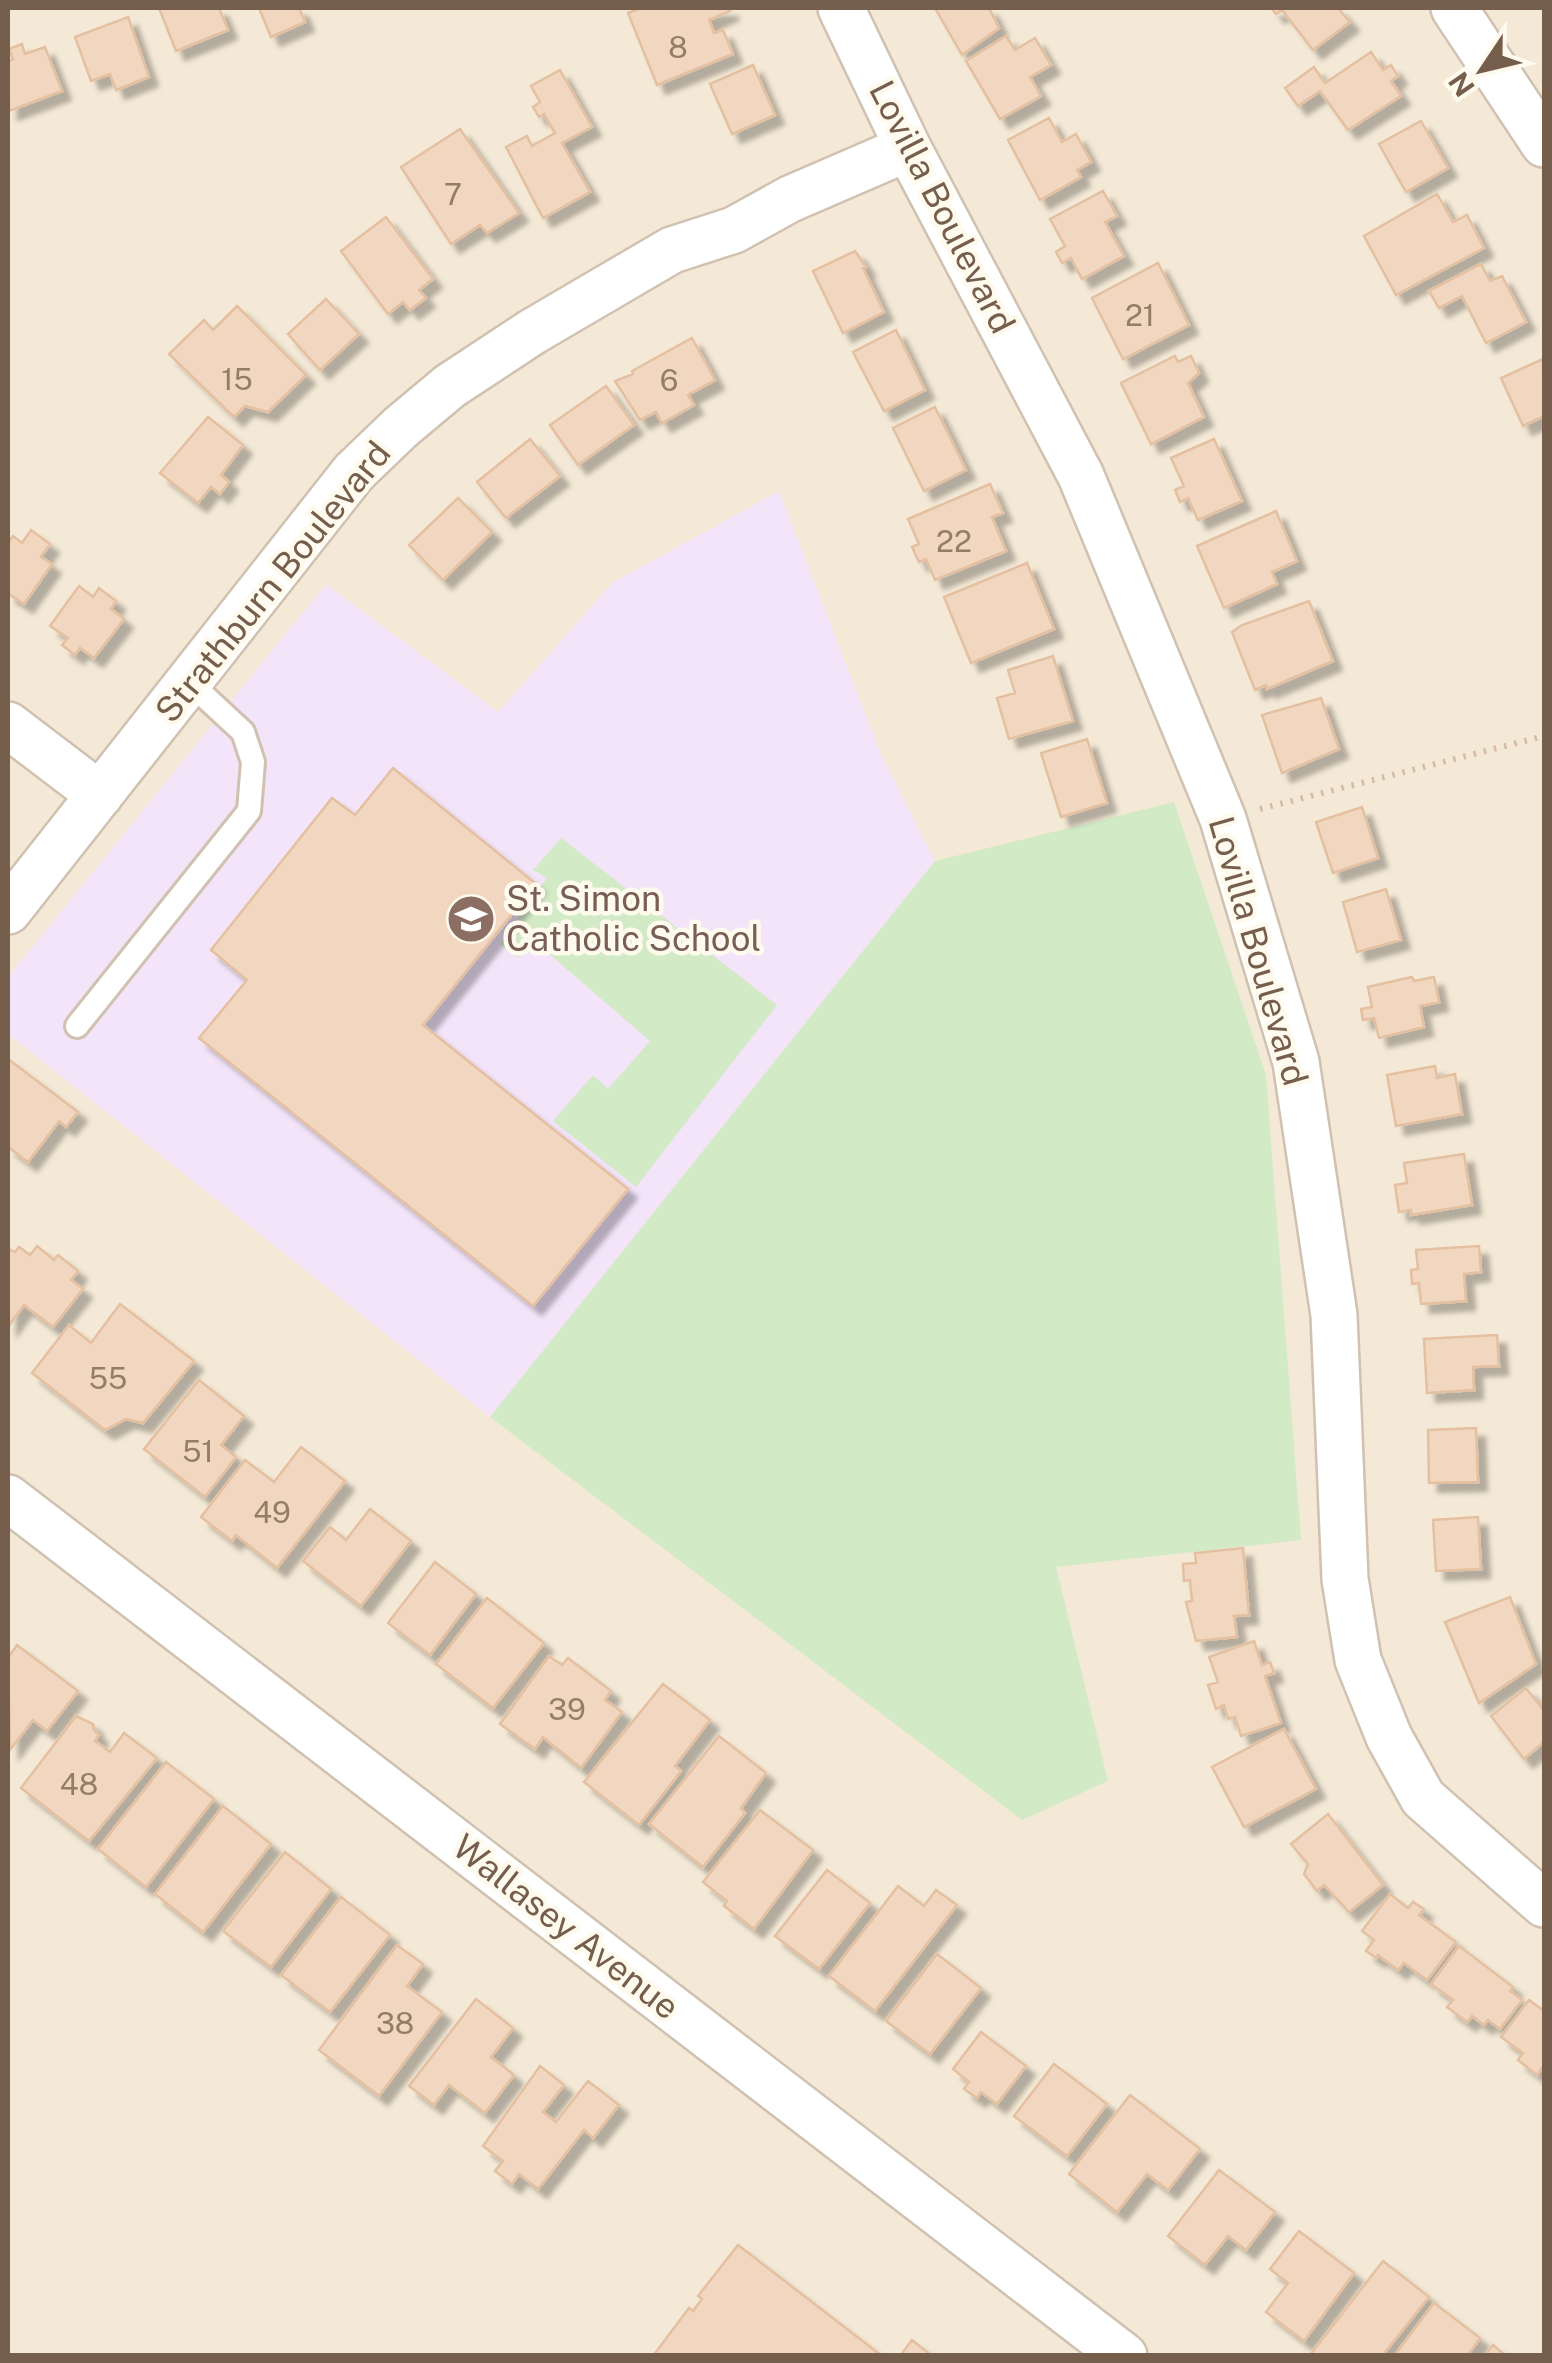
<svg xmlns="http://www.w3.org/2000/svg" width="1552" height="2363" font-family="'Public Sans',sans-serif">
<defs>
<filter id="shadow"><feDropShadow dx="9" dy="9" stdDeviation="2.5" flood-color="#0004"/></filter>
</defs>
<rect width="100%" height="100%" fill="#fcf6e8"/>
<path fill="#f4e9d6" d="M8,8H1544V2355H8Z"/>
<path fill="#f3e4f9" d="M779,491L880,752L935,861L490,1417L8,1034V977L326,584L498,712L612,583Z"/>
<path fill="#d2eac6" d="M1174,802L1266,1075L1301,1540L1056,1567L1108,1781L1022,1820L490,1417L935,861Z
M561,838L777,1005L636,1187L553,1121L593,1075L608,1089L650,1041L533,940L518,958L500,944L547,878L533,870Z"/>
<path fill="#f1d7c0" stroke="#e4c0a0" stroke-width="2.5" filter="url(#shadow)" d="M159,8H219L228,30L176,51Z
M259,8H299L305,22L271,37Z
M641,8H728L730,11L709,20L714,33L723,30L733,54L657,85L628,13Z
M935,8H989L999,28L962,55Z
M1271,8H1338L1350,22L1313,50L1282,10L1276,14Z
M128,17L149,77L116,90L110,74L91,81L75,37Z
M1006,36L1015,50L1035,38L1051,65L1030,77L1041,96L1000,119L966,61Z
M22,44L25,54L45,47L62,91L9,111L8,61L13,59L9,49Z
M1371,52L1383,70L1391,65L1398,76L1391,81L1401,96L1348,130L1320,91L1298,106L1285,88L1314,67L1325,83Z
M753,65L775,115L732,134L710,84Z
M560,70L592,127L562,143L590,192L543,218L506,147L527,136L532,146L555,133L544,114L539,117L533,107L540,102L531,86Z
M1049,118L1062,142L1076,134L1091,162L1077,170L1081,177L1040,200L1008,140Z
M1421,121L1448,168L1406,192L1379,144Z
M460,129L519,213L487,233L480,225L451,244L401,167Z
M1103,191L1117,216L1105,222L1124,256L1082,279L1071,258L1062,263L1056,252L1065,246L1050,219Z
M1437,194L1453,222L1467,215L1484,248L1396,295L1364,236Z
M386,217L433,279L419,290L426,298L410,310L403,302L388,314L341,251Z
M855,251L866,267L863,268L884,312L843,333L813,271Z
M1158,263L1189,325L1123,359L1092,298Z
M1481,264L1490,281L1502,276L1526,322L1486,343L1462,296L1439,308L1429,291Z
M326,299L359,334L320,370L288,334Z
M237,306L306,375L268,412L245,406L234,417L169,354L204,320L213,330Z
M896,330L925,390L884,411L853,352Z
M692,338L715,380L688,395L694,405L662,423L656,412L640,420L615,381L633,374L632,371Z
M1175,356L1178,362L1191,356L1199,373L1188,383L1204,417L1151,444L1121,383Z
M1543,359L1544,416L1523,426L1501,378Z
M606,386L634,425L578,465L550,425Z
M935,407L966,470L924,491L893,428Z
M208,417L243,445L221,475L229,482L220,494L211,487L198,503L160,473Z
M530,439L560,476L506,518L477,482Z
M1214,439L1242,501L1198,520L1188,498L1180,502L1175,490L1184,486L1171,458Z
M990,484L1003,513L992,517L1006,551L935,580L926,559L919,562L912,547L919,544L908,519Z
M458,498L492,532L443,580L409,545Z
M1276,511L1297,561L1272,572L1277,584L1224,608L1197,546Z
M31,530L50,544L41,557L52,564L24,604L9,594L8,596V543L13,536L22,543Z
M1027,563L1054,629L971,663L944,597Z
M79,586L93,597L99,588L116,601L111,609L124,619L94,658L80,648L75,655L62,645L68,638L50,626Z
M1309,601L1333,661L1267,689L1266,685L1255,690L1232,632L1242,625Z
M1053,656L1073,721L1009,739L997,698L1015,693L1008,670Z
M1321,698L1339,749L1282,773L1262,715Z
M1087,739L1107,803L1061,817L1041,753Z
M393,768L536,884L423,1025L628,1189L533,1306L199,1038L247,980L211,950L332,798L355,815Z
M1362,807L1378,858L1333,873L1316,822Z
M1386,889L1401,940L1357,952L1343,902Z
M1412,977L1414,981L1434,977L1439,1002L1420,1006L1424,1027L1379,1038L1374,1018L1363,1020L1361,1009L1372,1007L1368,987Z
M8,1059L78,1112L66,1127L59,1121L28,1162L8,1147Z
M1435,1066L1437,1078L1455,1074L1462,1114L1396,1126L1387,1075Z
M1464,1154L1472,1205L1411,1215V1210L1399,1212L1395,1185L1407,1183L1404,1163Z
M37,1246L54,1260L58,1255L78,1271L71,1280L83,1289L53,1327L24,1305L8,1327V1249L15,1252L19,1247L30,1255Z
M1479,1246L1481,1272L1464,1274L1466,1301L1421,1304L1419,1283L1412,1284L1411,1270L1418,1269L1416,1250Z
M120,1304L194,1361L143,1423L126,1419L105,1430L32,1373L69,1325L91,1343Z
M1497,1335L1499,1366L1473,1367L1474,1390L1427,1393L1424,1339Z
M199,1380L244,1416L221,1445L236,1457L205,1497L144,1449Z
M1476,1428L1478,1482L1429,1483L1428,1430Z
M301,1447L345,1481L277,1568L236,1535L232,1541L201,1517L245,1460L274,1482Z
M370,1509L411,1541L361,1606L303,1561L330,1527L346,1540Z
M1478,1517L1481,1569L1436,1571L1433,1520Z
M1243,1548L1249,1615L1234,1616L1237,1637L1196,1641L1186,1602L1192,1601L1190,1580L1184,1581L1183,1564L1196,1563L1195,1553Z
M435,1562L476,1594L430,1655L388,1623Z
M1510,1597L1536,1664L1479,1703L1445,1622Z
M487,1598L544,1643L493,1708L436,1664Z
M1254,1641L1262,1665L1270,1662L1274,1673L1265,1676L1281,1723L1241,1736L1235,1717L1228,1719L1224,1705L1216,1709L1208,1685L1218,1682L1209,1657Z
M17,1645L78,1691L47,1731L33,1720L10,1750L8,1658Z
M549,1656L562,1665L568,1658L611,1691L605,1700L622,1712L581,1768L543,1737L535,1749L500,1724Z
M663,1684L710,1720L675,1766L681,1771L639,1825L584,1782Z
M1526,1688L1544,1711V1742L1524,1759L1491,1716Z
M76,1716L93,1724L94,1730L99,1735L95,1741L110,1752L124,1733L157,1758L89,1841L21,1788Z
M1284,1729L1316,1789L1244,1827L1212,1767Z
M719,1736L766,1773L741,1808L745,1813L703,1867L649,1824Z
M166,1762L214,1799L146,1887L98,1849Z
M223,1806L271,1844L203,1932L155,1894Z
M760,1810L813,1850L754,1929L724,1906L727,1901L703,1882Z
M1328,1814L1383,1885L1349,1912L1324,1885L1317,1891L1304,1874L1308,1864L1291,1844Z
M285,1852L331,1889L271,1967L223,1931Z
M827,1870L870,1903L819,1969L775,1936Z
M898,1886L924,1906L936,1890L957,1905L875,2011L829,1976Z
M1390,1894L1408,1908L1413,1902L1424,1909L1419,1915L1456,1942L1427,1980L1404,1963L1398,1970L1378,1955L1376,1958L1366,1951L1374,1940L1362,1931Z
M341,1897L390,1935L330,2012L281,1975Z
M397,1945L423,1964L407,1986L442,2012L379,2096L319,2050Z
M1459,1946L1513,1987L1510,1991L1522,2000L1500,2029L1488,2020L1484,2025L1472,2016L1467,2022L1447,2007L1453,2000L1431,1984Z
M937,1954L981,1988L930,2054L886,2021Z
M476,1999L513,2028L491,2057L514,2075L485,2113L449,2085L434,2105L409,2086Z
M1529,2000L1544,2011V2069L1542,2068L1537,2075L1518,2060L1523,2053L1501,2037Z
M981,2032L1026,2066L997,2104L981,2092L977,2098L964,2089L969,2082L953,2069Z
M1054,2064L1107,2104L1067,2156L1014,2116Z
M540,2066L564,2085L543,2112L556,2122L588,2081L619,2105L593,2138L584,2130L538,2189L519,2174L512,2184L495,2171L503,2161L483,2146Z
M1130,2095L1200,2149L1168,2190L1147,2174L1117,2212L1069,2174Z
M1219,2170L1275,2212L1246,2250L1228,2236L1205,2265L1168,2236Z
M1299,2231L1354,2273L1304,2341L1266,2312L1288,2283L1270,2269Z
M738,2245L882,2356H653L689,2308L693,2311L702,2299L698,2296Z
M1383,2261L1429,2297L1382,2356L1310,2355Z
M1434,2303L1480,2338L1467,2356H1394Z
M912,2340L932,2356H900Z
M1493,2345L1506,2356H1485Z"/>
<g fill="none" stroke-linecap="round" stroke-linejoin="round">
<g stroke="#d0c1b0" stroke-width="28">
<path id="service" d="M77,1026L249,811L253,762L243,732L189,682"/>
</g>
<g stroke="#d0c1b0" stroke-width="50">
<path id="minor" d="M841,8L908,148L1081,476L1223,819L1296,1062L1334,1315L1345,1579L1358,1660L1389,1737L1423,1798L1544,1904
M1454,8L1544,144
M8,725L100,795
M8,911L354,472L401,427L450,386L532,332L607,288L672,250L734,230L790,199L908,148
M8,1498L1124,2356"/>
</g>
<path stroke="#d6bba3" stroke-width="6" stroke-dasharray="2.5 8" stroke-linecap="butt" d="M1260,809L1544,736"/>
<use href="#service" stroke="#fff" stroke-width="22"/>
<use href="#minor" stroke="#fff" stroke-width="45"/>
</g>
<defs>
<g id="school-disc" transform="scale(2.5)"><circle r="9.5" fill="#8d6e63" stroke="#fffaee"/><path d="M0-5L7-2L0 1L-7-2ZM-4 1L0 2.5L4 1V4Q0 6-4 4Z" fill="#fff"/></g>
</defs>
<g fill-rule="evenodd">
<use href="#school-disc" x="471" y="919"/>
</g>
<g text-anchor="middle" stroke-width="9" stroke-linejoin="round" paint-order="stroke">
<g font-size="30" fill="#957c69">
<text x="678" y="58">8</text>
<text x="453" y="205">7</text>
<text x="1140" y="326">21</text>
<text x="237" y="390">15</text>
<text x="669" y="391">6</text>
<text x="954" y="552">22</text>
<text x="108" y="1389">55</text>
<text x="198" y="1462">51</text>
<text x="272" y="1523">49</text>
<text x="567" y="1720">39</text>
<text x="79" y="1795">48</text>
<text x="395" y="2034">38</text>
</g>
<g font-size="35" fill="#765e4c" stroke="#fffaee">
<text transform="translate(942 207) rotate(63)" y="12">Lovilla Boulevard</text>
<text transform="translate(273 582) rotate(-51)" y="12">Strathburn Boulevard</text>
<text transform="translate(1258 951) rotate(74)" y="12">Lovilla Boulevard</text>
<text transform="translate(566 1927) rotate(38)" y="12">Wallasey Avenue</text>
</g>
<g font-size="35" fill="#785e54" stroke="#fffaee" text-anchor="start">
<text x="506" y="911">St. Simon<tspan x="506" dy="40">Catholic School</tspan></text>
</g>
</g>
<rect width="1552" height="2363" fill="none" stroke="#765e4c" stroke-width="20"/>
<g transform="translate(1482 70) rotate(235)" stroke="#fffaee" stroke-width="8" paint-order="stroke">
<path d="M0-8L18 38L0 25L-18 38Z" fill="#765e4c"/>
<text y="-15" font-size="28" font-weight="bold" text-anchor="middle" fill="#765e4c">N</text>
</g>
</svg>
